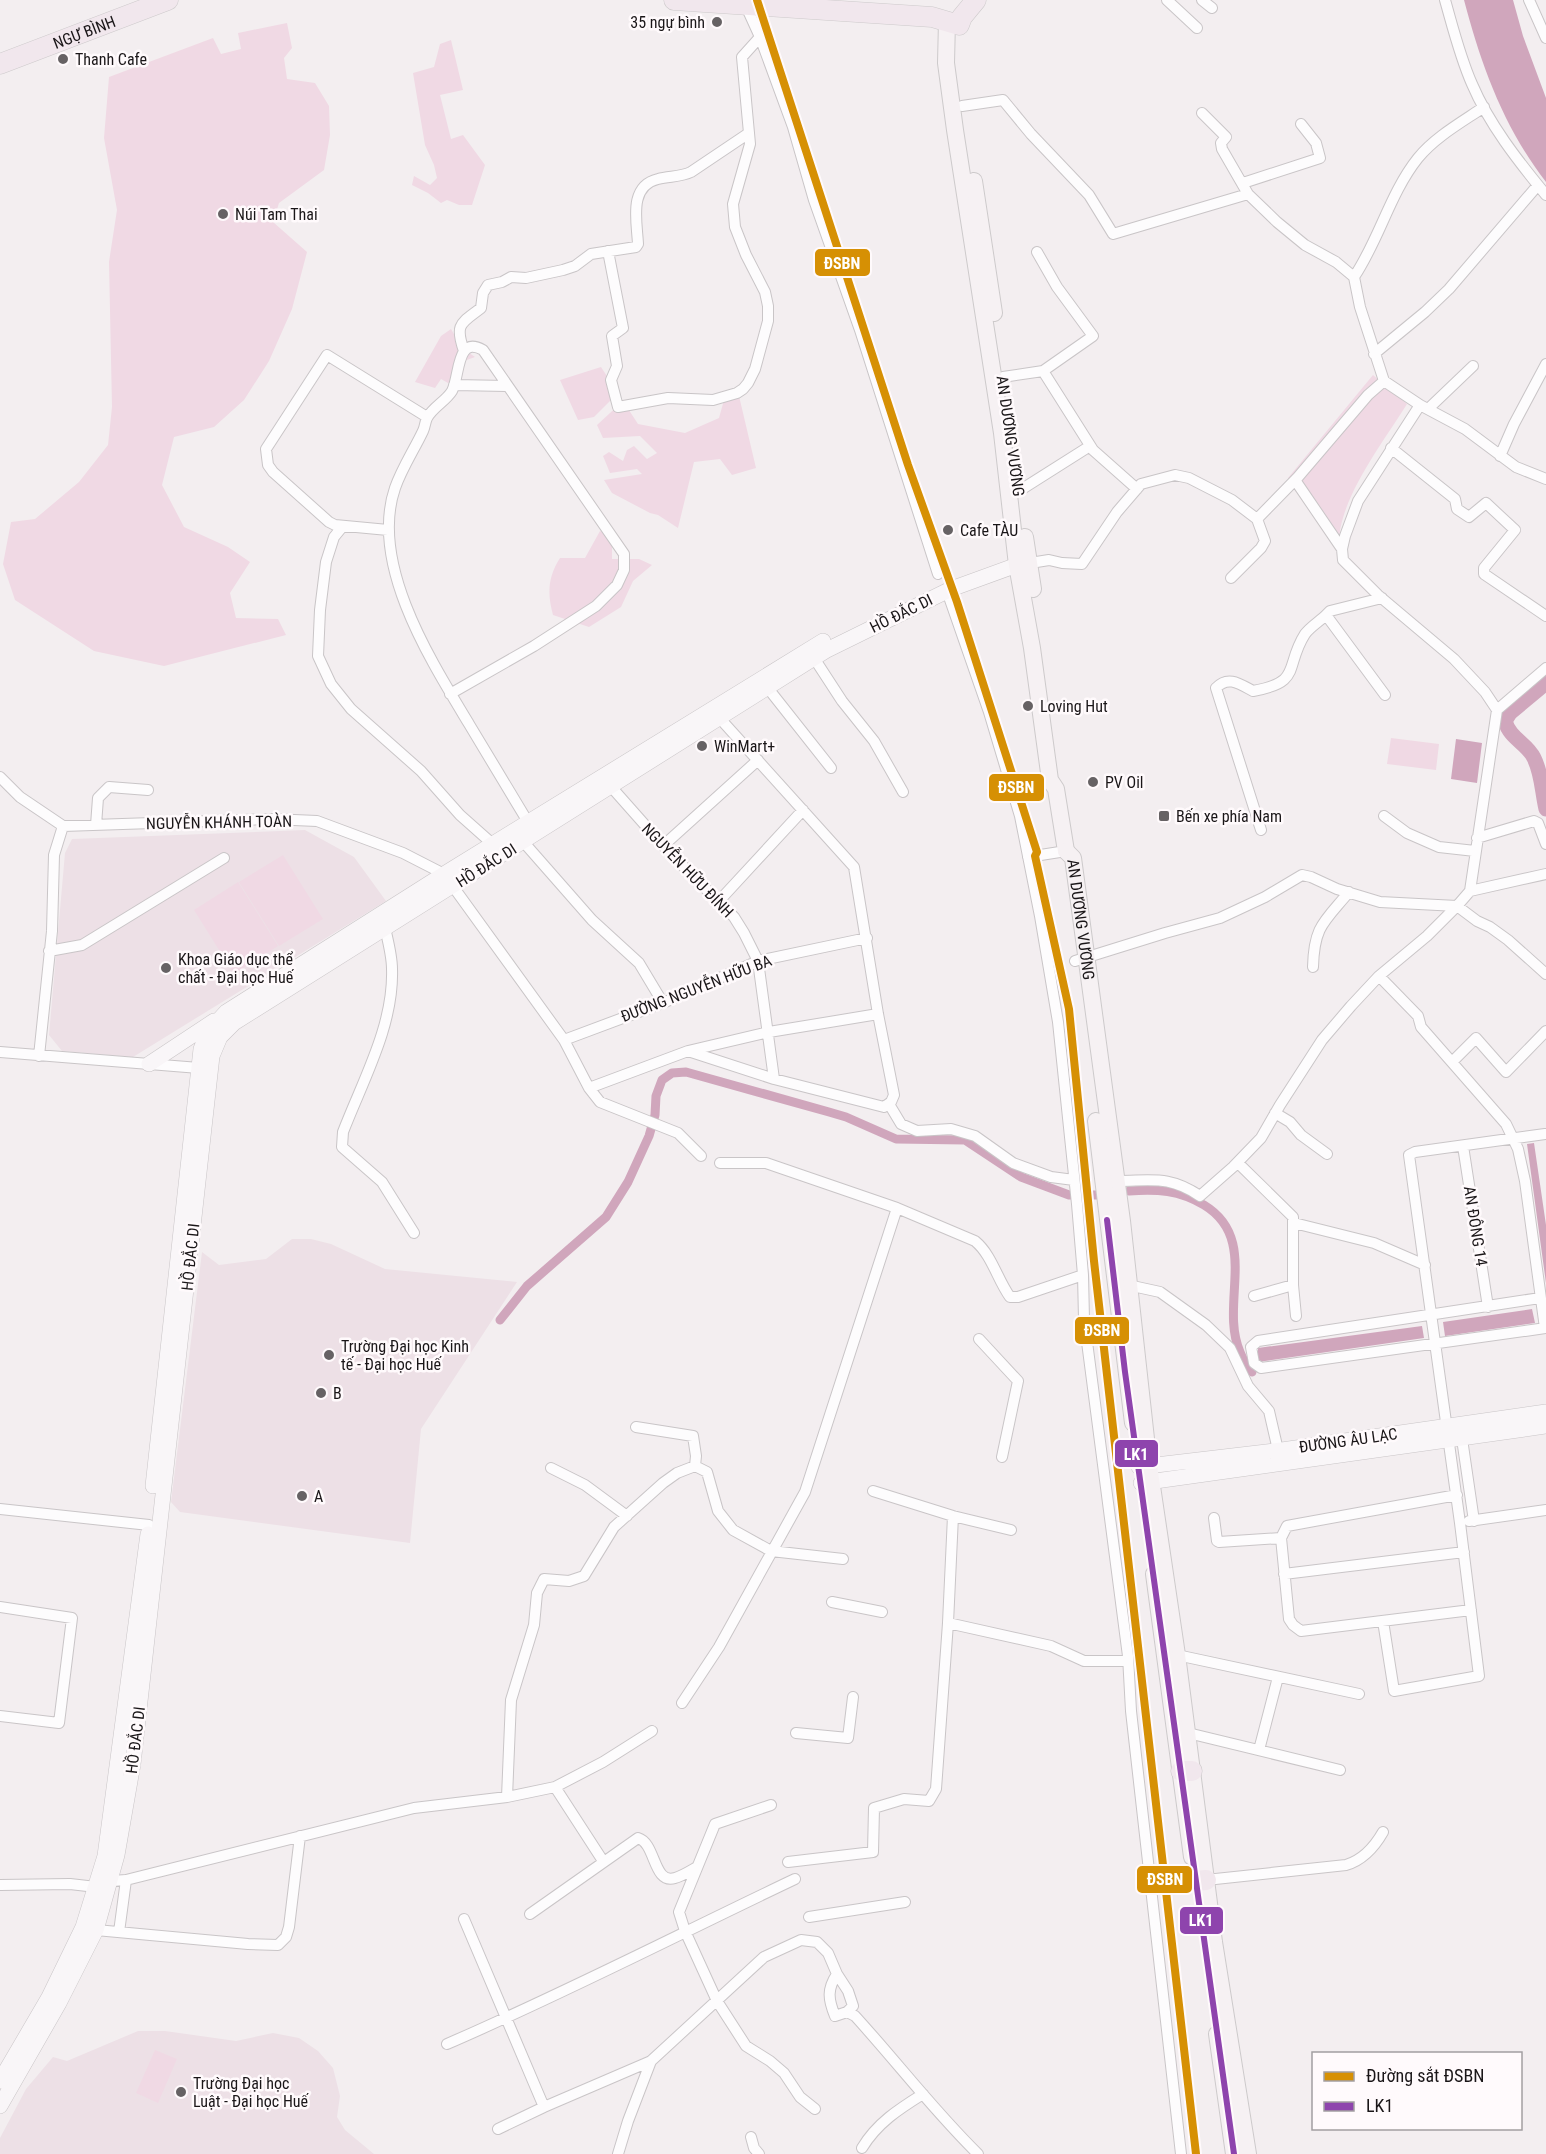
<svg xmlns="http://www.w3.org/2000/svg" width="1546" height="2154" font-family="'Roboto Condensed',sans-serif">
<rect width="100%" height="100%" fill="#f3eef0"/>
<path fill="#ede0e6" d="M305,830L354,857L386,901L133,1057L62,1051L49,1035L65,853L72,839Z
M292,1239H311L331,1244L385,1269L517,1282L421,1429L410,1543L180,1512L171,1502L202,1252L219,1265L266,1259Z
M138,2031H165L236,2041L273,2033L299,2038L318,2051L333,2068L340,2096L337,2117L345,2130L374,2154H0V2138L26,2089L53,2057L67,2061Z"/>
<path fill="#f0d9e4" d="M287,23L292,48L284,58L287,79L315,83L329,106L330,135L324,170L279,203L273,222L307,252L292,309L269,361L244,400L214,427L174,437L162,485L184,527L228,547L250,562L230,593L236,618L278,619L286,635L164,666L94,651L15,600L3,564L11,522L35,519L79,482L108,445L112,407L109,262L117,210L104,138L109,77L213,38L221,54L241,49L238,33Z
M451,40L463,90L440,95L451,139L463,135L485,165L472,205H459L447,200L441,203L428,193L412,185L414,176L430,185L437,178L434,165L425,145L413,73L434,67L440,44Z
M451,329L462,348L475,357L464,361L458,376L448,383L441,379L435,388L415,382L441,336Z
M601,367L618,393L594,417L578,420L560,380Z
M1373,375L1407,404C1383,443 1336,502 1339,548L1288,478Z
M739,396L756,468L732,475L720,459L694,462L678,528L658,515L650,513L612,493L604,480L642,474L637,469L610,473L603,456L609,452L623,461L627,450L634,446L647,459L657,453L640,436L603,438L597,425L623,401L638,424L685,433L719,418L724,400Z
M600,531L612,537V559H639L652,565L633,581L621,607L589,627L553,615C547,593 548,577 560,558H585Z
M1391,738L1439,744L1436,770L1387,764Z
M283,855L323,919L279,946L239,882Z
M238,882L278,946L234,974L194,910Z
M155,2050L177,2059L158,2103L136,2093Z"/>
<path fill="#d0a6bc" d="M1464,0H1513L1523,36L1546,98V182C1504,128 1481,65 1464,0Z
M1456,739L1482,743L1477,783L1451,779Z
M1534,1143L1546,1225V1283L1527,1144Z
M1532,1309L1535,1323L1445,1336L1443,1322Z
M1422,1326L1424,1338L1258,1362V1348Z"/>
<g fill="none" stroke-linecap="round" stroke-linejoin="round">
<path stroke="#d0a6bc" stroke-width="9" d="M1129,1191C1157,1189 1179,1190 1204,1205C1260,1239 1219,1304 1240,1352C1243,1359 1246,1367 1252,1372
M500,1320L527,1286L606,1217L628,1182L649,1136L655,1115L656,1096L662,1080L672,1073L686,1072L829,1112L846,1117L896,1139L965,1140L1021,1177L1069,1195H1097"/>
<path stroke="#d0a6bc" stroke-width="15" d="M1546,683L1510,713L1505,721C1510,739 1527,743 1534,758C1542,774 1542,792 1546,809"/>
<g stroke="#c9c5c7" stroke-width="12">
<path id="street" d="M1167,0L1197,28
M1202,0L1212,8
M1445,0C1453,28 1460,57 1472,84C1489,124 1518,161 1546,195
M1529,0L1546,38
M745,4L760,37L793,127L814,200L860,330L938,574
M962,106L1003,100L1031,134L1089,195L1113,234L1248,194L1222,149L1221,143L1226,137L1202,113
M1243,183L1320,158L1316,143L1301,124
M1248,194L1277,222L1305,245L1336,262L1354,277L1360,307L1384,381L1420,405L1465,429L1516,467L1546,479
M608,251L623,328L612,336L617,366L611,380L618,407L668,398L713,400L737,393L743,389L748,383L755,369L768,321V306L765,292L746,255L735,227L733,204L750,144L742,57L760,37
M1354,277C1379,240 1390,193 1418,158C1435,137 1462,122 1484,107
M464,351C454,323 462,323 481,308L483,293L488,285L502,282L511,277L526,278L563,270L575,266L591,254L636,247L638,244C637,222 628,186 658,179C669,176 681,177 691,172L749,133
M1374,354L1425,312L1449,289L1538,185
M1043,371L1093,450L1137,489
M1003,377L1043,371L1093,336L1057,287L1037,252
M454,385L507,386
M1420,405L1358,501L1345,536L1342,549L1343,560L1378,595L1454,659L1485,692L1497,710
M1428,409L1473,366
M1391,448L1455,499L1457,509L1469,517L1486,503L1515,530L1484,568V574L1546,616
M1500,456L1514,424L1546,364
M1295,480L1342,549
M1019,491L1090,446
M1257,519L1298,477L1368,395L1384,381
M343,526L334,537L326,562L320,610L318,656L331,684L351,709L421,771L460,815L496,847
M388,530L335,525L329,522L273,472L268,465L266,449L327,355L427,417
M1024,564L1049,560L1062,563L1082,564L1117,512L1141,484L1175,475L1189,478L1232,500L1257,519L1265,541L1261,548L1231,578
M947,591L989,712L1020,816L1040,916L1058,1022L1077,1204L1083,1275L1084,1319L1128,1656L1131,1711L1181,2154
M1382,598L1330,611L1326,615L1385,695
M814,658L842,701L874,741L903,792
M767,687L831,768
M450,694L534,646L596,606L617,585L624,570V554L483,350C456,335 460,376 452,391C446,401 433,407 427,418C425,422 425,427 423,431C414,450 402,468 395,488C369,564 431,661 469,724C489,757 509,790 528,822
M0,777L20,797L63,826L271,819L317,821L403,853L444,874L564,1040L589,1088L600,1102L678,1133L701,1156
M606,781L668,851L734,917L744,933L758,961L774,1079
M1384,816L1407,833L1439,847L1475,851
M96,825L98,798L109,787L148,790
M1261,830L1216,688C1228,675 1240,684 1253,691C1303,682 1284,667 1305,634C1310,627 1320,621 1326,615
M520,838L592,920L639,963L663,1003
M1477,838L1534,821L1538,823L1546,844
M664,845L758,760
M1028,857L1066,851
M1470,891L1497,710L1546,668
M719,901L803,810
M385,928C388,941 392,956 392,969C394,1025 363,1080 343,1132L342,1147L382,1182L414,1233
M49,951L82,945L224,858
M1075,961L1165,933L1220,918L1265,897L1302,875L1311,877L1337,889L1380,902L1457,906L1470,891L1546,874
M1313,967C1314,926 1324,922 1349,892
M1379,976L1418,1016L1421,1027L1506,1124L1518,1149L1525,1181L1545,1328
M564,1040L663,1003L758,961L867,938
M688,1051L774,1079L884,1107L891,1102L894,1095L878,1014L854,867L715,713
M0,1052L199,1068
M39,1056L52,931L54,855L63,826
M1452,1062L1476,1038L1506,1072L1546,1031
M589,1088L688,1051L769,1032L878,1014
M889,1104L901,1124L917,1131L951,1129L975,1136L1013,1163L1051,1177L1074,1180
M1275,1113L1290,1122L1301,1135L1327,1154
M1463,1146L1488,1307
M1238,1163L1293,1217V1285L1296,1316
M1117,1181C1152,1181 1169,1175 1200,1196L1233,1167L1261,1138L1280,1105L1322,1040L1351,1006L1379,976L1427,936L1457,906L1477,921L1490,927L1508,940L1546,974
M897,1208L975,1241C992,1255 997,1279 1010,1297H1018L1083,1275
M1294,1223L1374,1243L1425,1265
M1128,1285L1160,1292L1206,1325L1230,1348L1248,1386L1269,1411L1278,1450
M1254,1296L1293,1285
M1540,1298L1258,1341L1251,1347L1254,1363L1261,1368L1546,1328
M979,1339L1018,1381L1002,1457
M636,1427L693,1436L696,1456L695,1466
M1461,1432L1474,1521
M551,1468L585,1485L627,1516
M873,1491L953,1516L1011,1530
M1457,1495L1287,1526L1281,1538L1289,1619L1293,1625L1301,1631L1471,1610
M0,1509L149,1525
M1214,1518L1217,1541L1219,1542L1281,1538
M1469,1521L1546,1510
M1284,1574L1464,1552
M832,1602L882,1612
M0,1607L72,1618L59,1723L0,1716
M1383,1621L1394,1691L1479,1676L1460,1523L1409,1155L1415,1152L1545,1134
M948,1623L1051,1646L1084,1661H1128
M1177,1655L1359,1694
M682,1703L719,1647L805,1492L897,1208L766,1163H720
M796,1733L848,1738L853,1697
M1188,1733L1340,1770
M1259,1750L1278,1677
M555,1787L603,1861
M507,1797L511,1700L534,1625L537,1593L544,1579L569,1581L584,1576L614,1527L663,1483L677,1473L695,1466L707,1472L718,1511L733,1530L771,1551L843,1559
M771,1805L715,1824L679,1912L685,1931L717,2001L746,2046L770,2061L784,2073L800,2097L815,2109
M788,1862L873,1852L874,1808L904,1799L929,1801L936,1789L948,1623L953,1516
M1206,1880L1346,1865C1363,1860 1375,1846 1383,1832
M112,1881L126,1880L414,1808L507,1797L555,1787L603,1762L652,1731
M0,1885L70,1884L96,1887
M530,1914L638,1838C656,1843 653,1885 675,1878C682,1876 690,1871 697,1867
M809,1917L905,1902
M464,1919L544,2107
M96,1930L248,1944L278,1945L286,1937L289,1927L300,1836
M119,1932L126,1880
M837,1974L848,1991L853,2006L847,2012
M447,2044C565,1993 679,1934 795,1879
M498,2129L544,2107L651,2061
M751,2137L754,2148L759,2154
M862,2148C877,2123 899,2109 923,2094
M618,2154L628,2121L651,2061L764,1957L801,1940L817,1942L828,1953L837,1974C827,1989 828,1999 835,2016L847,2012L855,2016C897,2062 934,2111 978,2154"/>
</g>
<g stroke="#c9c5c7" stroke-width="16">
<path id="secondary" d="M149,1064L214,1021
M1139,1467L1282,1450L1546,1412
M1141,1483L1546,1426
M153,1486L201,1049L208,1032L226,1012L444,874L823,641
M0,2081L49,1997L83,1927L105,1856L148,1534
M0,2106L59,2003L96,1930L117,1855L133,1764L212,1056L220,1037L234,1023L827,650L951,589L1017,565"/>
</g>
<g stroke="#cdcacb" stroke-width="18">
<g id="primary">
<path d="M947,21L946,63L955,130L1002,433L1017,565L1032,648L1050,780L1056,789L1066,851"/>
<path d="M974,181L994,313"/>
<path d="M1025,537L1033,589"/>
<path id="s1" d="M1066,851L1073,858L1122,1221L1149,1466L1177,1655L1214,1942L1248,2154"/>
<path d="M1096,1121L1133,1423"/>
<path d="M1154,1574L1192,1857"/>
<path d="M1217,2034L1234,2154"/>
</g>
</g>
<g stroke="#cdcacb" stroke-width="21">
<g id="highway">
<path d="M674,0L932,17L959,25L962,17L976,0"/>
<path id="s2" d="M0,64L168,0"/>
<path d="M1181,1771H1192"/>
<path d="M1196,1881L1206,1880"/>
</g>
</g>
<use href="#street" stroke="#fdfcfd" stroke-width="10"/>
<use href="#secondary" stroke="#f9f6f8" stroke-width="15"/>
<use href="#primary" stroke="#f6f1f3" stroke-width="16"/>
<use href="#highway" stroke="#f1e7ed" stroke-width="20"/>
<g stroke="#fffafc" stroke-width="10">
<path id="bus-1" d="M1107,1220L1125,1372L1234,2154"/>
</g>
<use href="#bus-1" stroke="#8e44ad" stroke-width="6"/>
<g stroke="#fffafc" stroke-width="12">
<path id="rail-1" d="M757,0L908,465L957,602L1037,852L1035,856L1069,1009L1094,1261L1196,2154"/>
</g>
<use href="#rail-1" stroke="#d69004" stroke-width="8"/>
</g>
<g fill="#666264" stroke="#fffafc" stroke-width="2">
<circle cx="717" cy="22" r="6"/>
<circle cx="63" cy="59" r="6"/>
<circle cx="223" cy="214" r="6"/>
<circle cx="948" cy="530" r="6"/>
<circle cx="1028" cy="706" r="6"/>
<circle cx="702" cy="746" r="6"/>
<circle cx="1093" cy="782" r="6"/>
<rect x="1158" y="810" width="12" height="12" rx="3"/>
<circle cx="166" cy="968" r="6"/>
<circle cx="329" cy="1355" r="6"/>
<circle cx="321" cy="1393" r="6"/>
<circle cx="302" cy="1496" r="6"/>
<circle cx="181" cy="2092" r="6"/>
</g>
<g text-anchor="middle" stroke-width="5" stroke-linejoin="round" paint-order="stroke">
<g font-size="16" fill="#1a1618" stroke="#fffafc" text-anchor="start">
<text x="705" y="28" text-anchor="end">35 ngự bình</text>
<text x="75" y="65">Thanh Cafe</text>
<text x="235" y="220">Núi Tam Thai</text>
<text x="960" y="536">Cafe TÀU</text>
<text x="1040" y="712">Loving Hut</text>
<text x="714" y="752">WinMart+</text>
<text x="1105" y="788">PV Oil</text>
<text x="1176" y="822">Bến xe phía Nam</text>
<text x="178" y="965">Khoa Giáo dục thể<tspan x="178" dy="18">chất - Đại học Huế</tspan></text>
<text x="341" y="1352">Trường Đại học Kinh<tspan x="341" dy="18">tế - Đại học Huế</tspan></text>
<text x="333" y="1399">B</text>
<text x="314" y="1502">A</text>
<text x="193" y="2089">Trường Đại học<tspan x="193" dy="18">Luật - Đại học Huế</tspan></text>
</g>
<g font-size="16" fill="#1a1618" stroke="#fffafc">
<text dy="6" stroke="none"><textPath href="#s2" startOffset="90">NGỰ BÌNH</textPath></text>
<text transform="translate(1011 436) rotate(82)" y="6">AN DƯƠNG VƯƠNG</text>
<text transform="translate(901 613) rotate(-26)" y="6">HỒ ĐẮC DI</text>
<text transform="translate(219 822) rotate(-1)" y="6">NGUYỄN KHÁNH TOÀN</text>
<text transform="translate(486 865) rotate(-32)" y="6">HỒ ĐẮC DI</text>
<text transform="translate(688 870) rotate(46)" y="6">NGUYỄN HỮU ĐÍNH</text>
<text dy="6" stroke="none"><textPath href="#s1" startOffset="72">AN DƯƠNG VƯƠNG</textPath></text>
<text transform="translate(696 988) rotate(-21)" y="6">ĐƯỜNG NGUYỄN HỮU BA</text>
<text transform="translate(1476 1226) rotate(81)" y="6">AN ĐÔNG 14</text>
<text transform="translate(190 1257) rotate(-84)" y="6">HỒ ĐẮC DI</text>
<text transform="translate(1348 1440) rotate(-8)" y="6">ĐƯỜNG ÂU LẠC</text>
<text transform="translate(135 1740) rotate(-83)" y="6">HỒ ĐẮC DI</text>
</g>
</g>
<g stroke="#fffafc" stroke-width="2">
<rect x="814" y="248" width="57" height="29" rx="6" fill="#d69004"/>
<rect x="988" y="773" width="57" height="29" rx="6" fill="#d69004"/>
<rect x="1074" y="1316" width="56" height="29" rx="6" fill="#d69004"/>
<rect x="1114" y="1439" width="45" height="29" rx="6" fill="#8e44ad"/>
<rect x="1136" y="1865" width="57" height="29" rx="6" fill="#d69004"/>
<rect x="1179" y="1906" width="45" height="29" rx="6" fill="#8e44ad"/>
</g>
<g font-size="16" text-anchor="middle" font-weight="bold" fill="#fff">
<text x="842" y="269">ĐSBN</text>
<text x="1016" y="793">ĐSBN</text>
<text x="1102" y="1336">ĐSBN</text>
<text x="1136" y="1460">LK1</text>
<text x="1165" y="1885">ĐSBN</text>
<text x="1201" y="1926">LK1</text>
</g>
<rect x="1312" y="2052" width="210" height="78" fill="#fffafc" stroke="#a39fa1" stroke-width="1.5"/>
<rect x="1324" y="2072" width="30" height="9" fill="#d69004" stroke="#a39fa1" stroke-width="1.5"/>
<text x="1366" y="2082" font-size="18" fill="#1a1618">Đường sắt ĐSBN</text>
<rect x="1324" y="2102" width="30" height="9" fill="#8e44ad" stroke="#a39fa1" stroke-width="1.5"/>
<text x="1366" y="2112" font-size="18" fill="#1a1618">LK1</text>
</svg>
